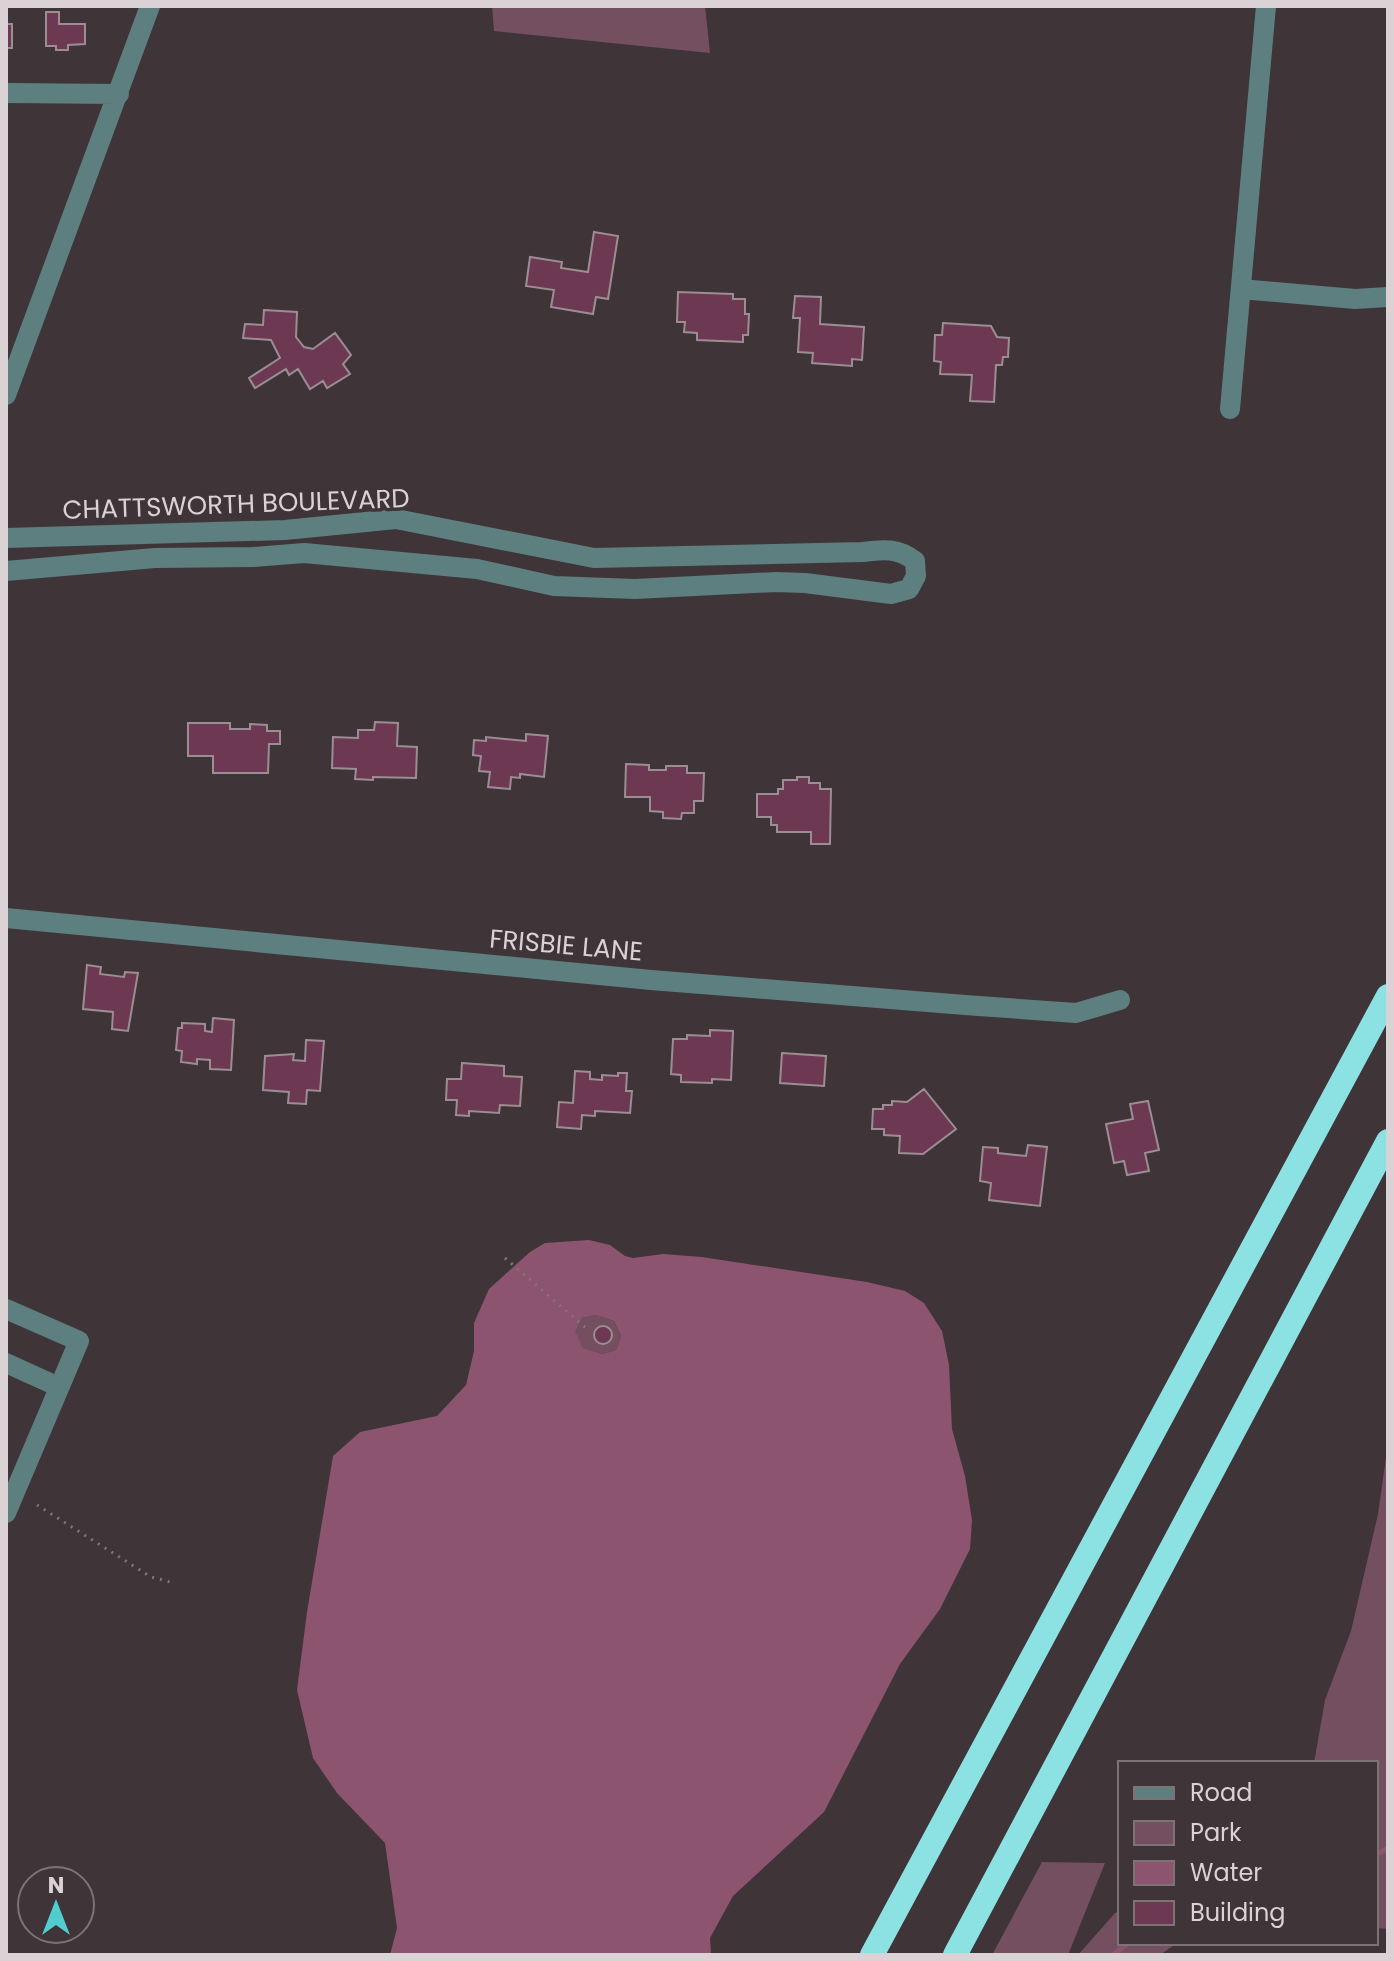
<svg xmlns="http://www.w3.org/2000/svg" width="1394" height="1961" font-family="Poppins,sans-serif">
<rect width="100%" height="100%" fill="#3f3438"/>
<path fill="#734f5f" d="M492,6H705L710,53L494,31Z
M596,1315L614,1321L621,1336L616,1350L603,1354L583,1348L574,1331L582,1318Z
M1388,1443V1929L1376,1928V1763H1314L1325,1700L1351,1631L1378,1514Z
M1042,1862L1105,1863L1068,1955H992Z
M1120,1911V1943H1177L1160,1955H1078L1115,1913Z"/>
<path fill="#8d546f" fill-rule="evenodd" d="M589,1240L610,1245L625,1256L633,1258L663,1254L702,1257L867,1282L905,1291L924,1303L942,1331L949,1365L952,1429L965,1476L972,1520L970,1549L940,1609L900,1664L824,1812L733,1896L710,1938L711,1955H390L397,1928L385,1843L337,1793L313,1758L297,1690L307,1612L333,1456L360,1432L437,1416L466,1385L474,1351V1323L489,1289L530,1252L545,1243ZM596,1315L614,1321L621,1336L616,1350L603,1354L583,1348L575,1331L582,1318Z"/>
<g fill="none" stroke-linecap="round" stroke-linejoin="round">
<path stroke="#8d546f" stroke-width="5" d="M1376,1855L1388,1848
M1113,1955L1128,1943"/>
</g>
<path fill="#6d3852" stroke="#9b8d93" stroke-width="2" d="M46,12H59V24H85V44L68,45V50H56V46H46Z
M6,24H12V48H6Z
M594,232L618,236L608,299L596,297L593,314L551,307L554,290L526,286L530,257L562,262L561,268L588,272Z
M678,292L733,294V299H745V314H749L748,335H743V342L697,340V333L684,332L685,322H677Z
M795,296L821,297L820,324L864,327L862,360L852,359V366L812,363L813,353L798,352L800,318H793Z
M264,310L297,312L296,337L304,347L313,349L335,333L351,355L343,364L350,374L327,388L323,381L310,389L298,369L289,375L286,369L255,388L249,378L280,358L271,340L243,338L245,324L263,325Z
M943,323L991,326L997,337L1009,338L1008,357H1003L1002,365H996L994,402L970,401L972,375L940,374L941,362L934,361L935,335H942Z
M375,722L398,723L397,746L417,747L416,778L373,777V780L355,779L356,769L332,768L333,737L358,738V730H374Z
M188,723H230V729H250V724L267,725V731H280V744H269L268,773H213V756H188Z
M526,734L548,736L544,777L520,774V778L511,777L510,789L488,787L490,772L479,771L481,756L473,755L474,740L486,741V737L526,741Z
M626,764L649,765V770H666V766H687V773H704L703,801H694V813H682L681,819L663,818V812L650,811V797H625Z
M797,777H809V783H820V789H831L830,844H811V832H777V825H771V817H757V794H778V789H783V780H797Z
M87,965L101,967L100,974L124,977L125,972L138,973L128,1031L112,1029L113,1012L83,1009Z
M213,1018L234,1020L231,1070L210,1069V1060L197,1059V1064L181,1062L182,1051L176,1050L178,1028H182V1023L205,1024V1031L212,1032Z
M710,1030L733,1031L731,1080L712,1079V1083L681,1082V1075L671,1074L673,1039H687V1035L710,1036Z
M306,1040L324,1041L320,1091L307,1090L306,1104L288,1103L289,1092L263,1090L265,1056L294,1054L293,1060L305,1061Z
M782,1053L826,1056L824,1086L780,1083Z
M462,1063L504,1066V1076L522,1077L520,1106L500,1105L499,1113L469,1111V1116L456,1115L457,1100H446L447,1079H461Z
M575,1071L590,1072V1079L602,1080V1075L618,1076V1073H627L626,1091H632L630,1113L595,1111V1116L582,1115L581,1129L557,1127L559,1102L573,1103Z
M924,1089L956,1129L923,1154L899,1153L900,1136L884,1135V1129H872L873,1109H883V1105H892V1101L907,1102Z
M1148,1101L1159,1150L1145,1153L1149,1171L1127,1175L1124,1161L1114,1163L1106,1124L1133,1119L1130,1104Z
M1028,1145L1047,1147L1040,1206L989,1200L991,1183L980,1181L983,1147L998,1148V1153L1026,1156Z
M594 1335a9 9 0 1 1 18 0a9 9 0 1 1-18 0Z"/>
<g fill="none" stroke-linecap="round" stroke-linejoin="round">
<path stroke="#80767a" stroke-width="3" stroke-dasharray="2 6" stroke-linecap="butt" d="M505,1258L586,1328
M37,1505L151,1577L174,1583"/>
<path stroke="#5e7f7f" stroke-width="20" d="M6,93L119,94
M1241,289L1355,299L1388,297
M6,395L150,6
M1230,409L1266,6
M6,538L285,530L396,519L594,558L863,552C884,549 898,548 915,561L916,576L909,589L891,594L805,583L776,582L635,589L554,586L477,569L304,553L253,557L155,558L6,571
M6,918L651,980L965,1005L1076,1013L1120,1000
M6,1309L79,1341L6,1513
M6,1363L59,1387"/>
<path stroke="#8ce2e3" stroke-width="24" d="M872,1955L1388,996
M955,1955L1388,1141"/>
</g>
<g text-anchor="middle" stroke-width="7" stroke-linejoin="round" paint-order="stroke">
<g font-size="26" fill="#dad2d5" stroke="#3f3438">
<text transform="translate(236 504) rotate(-2)" y="9">CHATTSWORTH BOULEVARD</text>
<text transform="translate(566 945) rotate(5)" y="9">FRISBIE LANE</text>
</g>
</g>
<rect width="1394" height="1961" fill="none" stroke="#dad2d5" stroke-width="16"/>
<rect x="1118" y="1761" width="260" height="184" fill="#3f3438" stroke="#7d7377" stroke-width="2"/>
<rect x="1134" y="1787" width="40" height="12" fill="#5e7f7f" stroke="#7d7377" stroke-width="2"/>
<text x="1190" y="1801" font-size="24" fill="#dad2d5">Road</text>
<rect x="1134" y="1821" width="40" height="24" fill="#734f5f" stroke="#7d7377" stroke-width="2"/>
<text x="1190" y="1841" font-size="24" fill="#dad2d5">Park</text>
<rect x="1134" y="1861" width="40" height="24" fill="#8d546f" stroke="#7d7377" stroke-width="2"/>
<text x="1190" y="1881" font-size="24" fill="#dad2d5">Water</text>
<rect x="1134" y="1901" width="40" height="24" fill="#6d3852" stroke="#7d7377" stroke-width="2"/>
<text x="1190" y="1921" font-size="24" fill="#dad2d5">Building</text>
<g transform="translate(56 1905)"><circle r="38" fill="#3f3438" stroke="#7d7377" stroke-width="2"/>
<path d="M0-6L14 30L0 20L-14 30Z" fill="#52cdcf"/>
<text y="-12" font-size="22" font-weight="bold" text-anchor="middle" fill="#dad2d5">N</text>
</g>
</svg>
